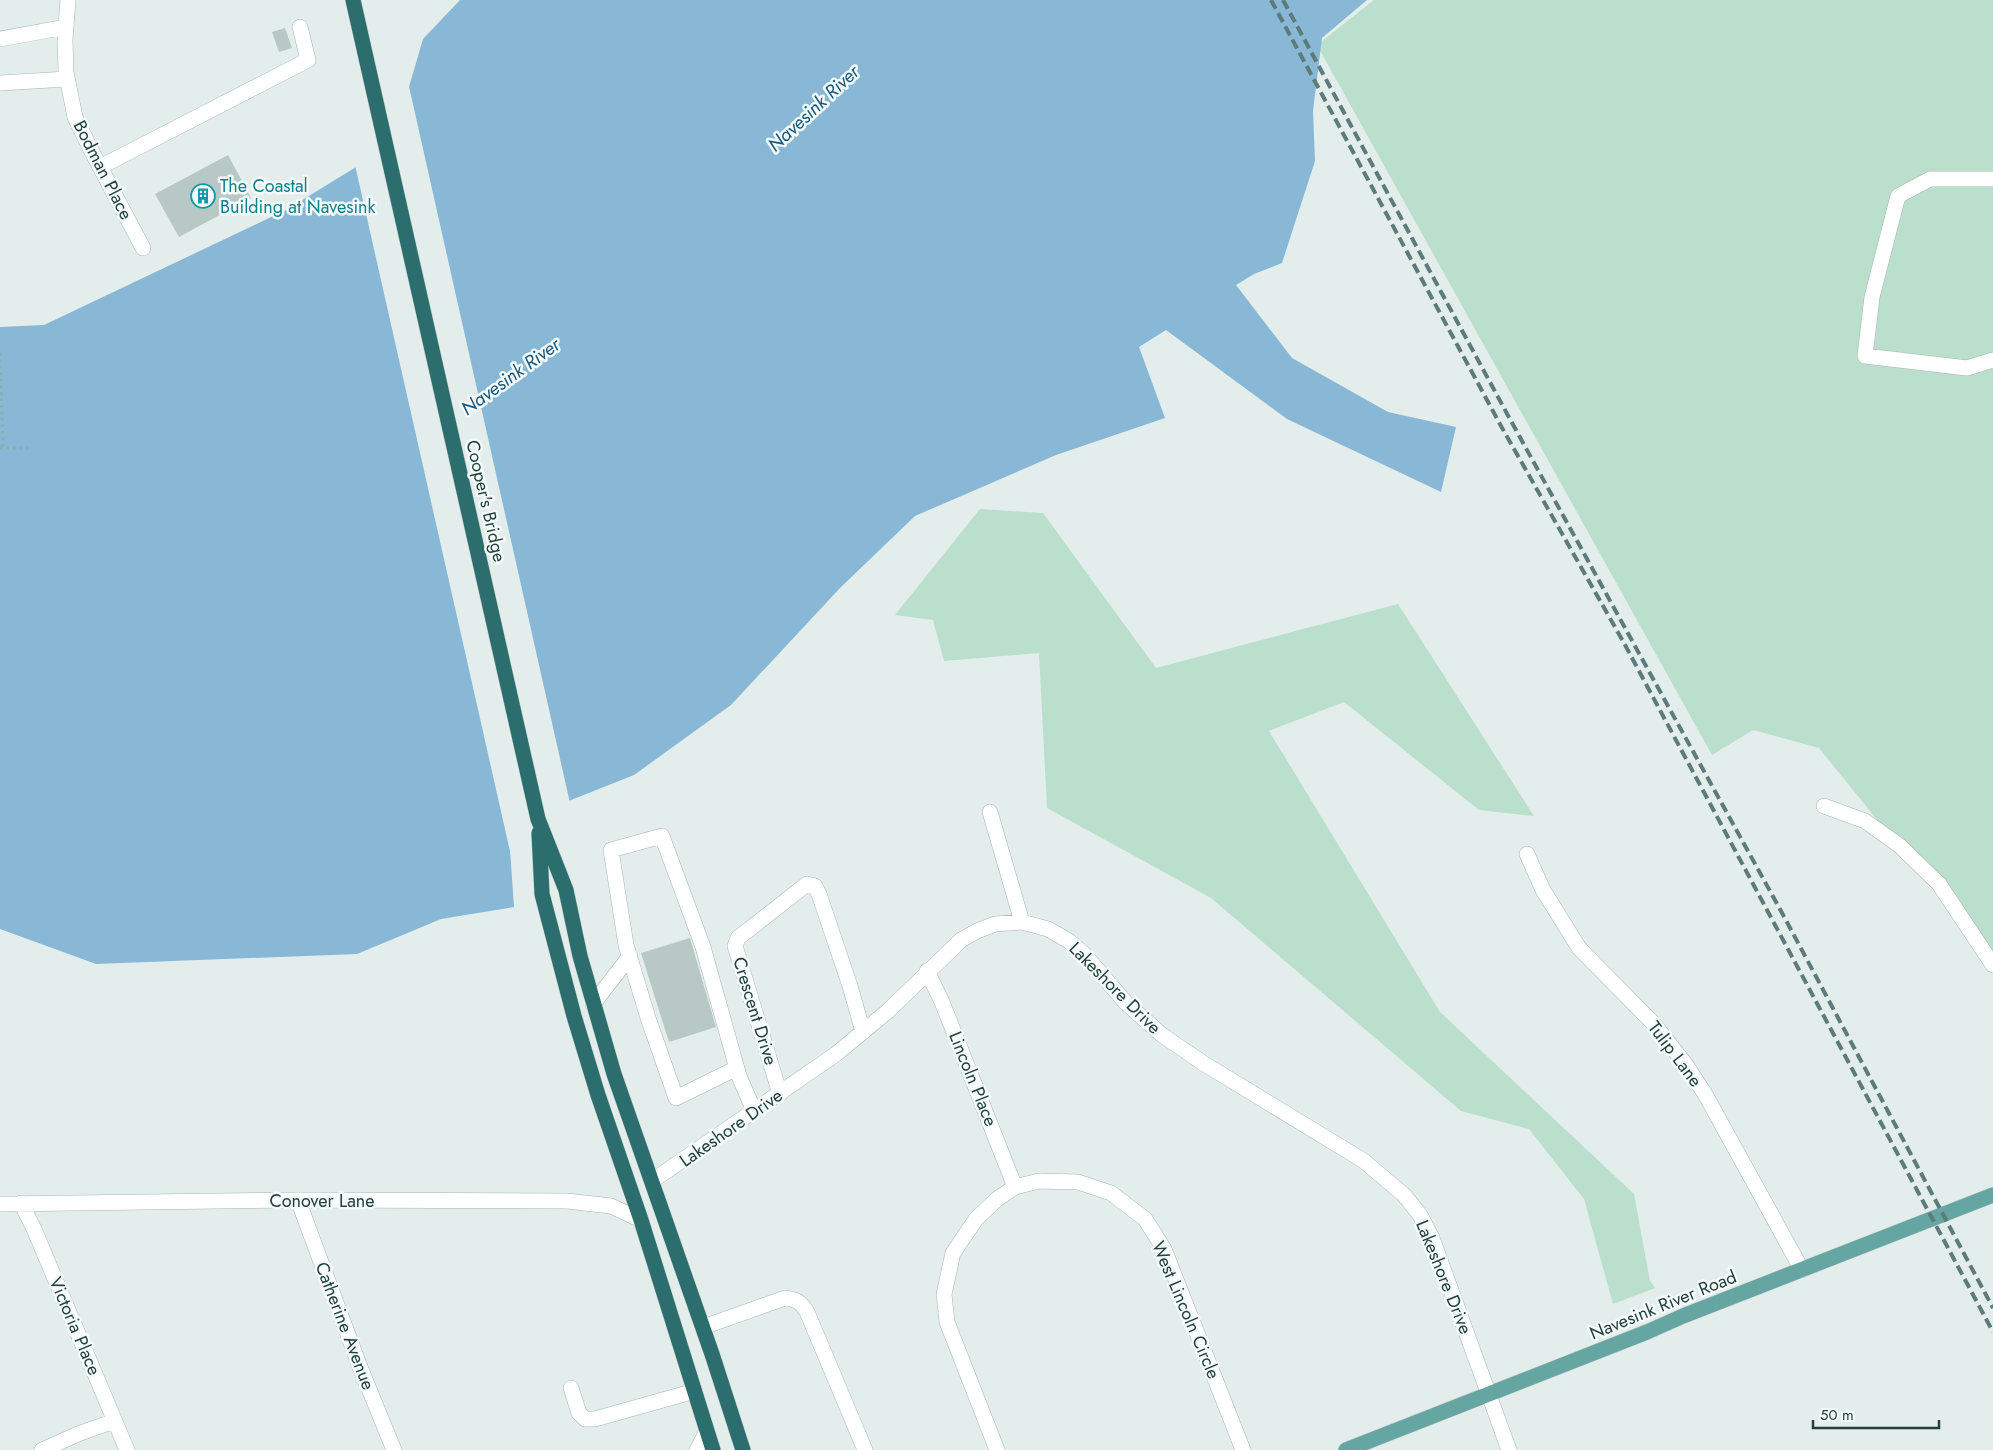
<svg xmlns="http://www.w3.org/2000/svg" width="1993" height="1450" font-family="Jost,sans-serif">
<rect width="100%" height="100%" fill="#e3edeb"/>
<path fill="#bbdfcd" d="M1374,0H1993V963L1819,748L1753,730L1712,755L1317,45Z
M980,509L1043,513L1156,668L1398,604L1534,816L1479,810L1344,702L1269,731L1440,1012L1634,1194L1650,1281L1655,1288L1613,1304L1584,1199L1529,1129L1461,1111L1211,898L1047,808L1039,653L944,661L933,620L895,615Z"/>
<path fill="#88b8d5" d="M460,0H1367L1322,38L1313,111L1315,161L1282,263L1254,274L1236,285L1292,358L1388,412L1456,427L1441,492L1287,419L1166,330L1139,347L1165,418L1056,455L915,516L840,588L731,705L634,775L556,806L509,835L514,907L441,919L357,954L96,964L0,929V327L44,325L286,210L392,145L423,39Z"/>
<path fill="#e3edeb" d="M408,82L570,803L557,808L511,837L512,860L355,165L390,143Z"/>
<path fill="#b8c8c5" d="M285,28L292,48L279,52L272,32Z
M228,155L251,198L179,237L155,194Z
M690,938L716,1027L669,1042L641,953Z"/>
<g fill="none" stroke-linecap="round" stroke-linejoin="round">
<g stroke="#a5b6b4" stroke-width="16">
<path id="minor" d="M68,0L65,40L66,72L75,117L91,150L143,248
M0,39L66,27
M0,83L67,79
M100,167L308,60L300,27
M1993,179H1930L1898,196L1872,297L1865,356L1967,368L1993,360
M1824,806L1865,821L1900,846L1939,884L1993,965
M990,812L1022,922
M1527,854L1543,890L1579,948L1654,1024L1686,1065L1705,1094L1802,1270
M927,971L942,1002L1015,1187
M593,1004L630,956
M737,1068L676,1098L648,1018L626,945L611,850L662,836L703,947L739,1076L754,1111
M780,1094L735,946L738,938L807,884L815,886L819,894L850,986L863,1032
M652,1181L836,1054L888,1011L961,940L977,931L995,924L1022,922L1048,929L1069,941L1084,954L1126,1003L1162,1035L1203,1063L1364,1161L1404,1195L1420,1215L1432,1238L1509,1450
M298,1200L360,1367L394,1450
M21,1203L34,1229L127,1450
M0,1204L298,1200L567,1201L611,1206L641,1220
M703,1327L785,1298C796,1299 801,1302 807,1312L865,1450
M571,1388L579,1413L585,1419H595L695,1391
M42,1450L78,1434L114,1421
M697,1450L707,1431
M997,1450L947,1322L944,1294L953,1253L976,1219L997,1199L1015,1187L1039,1181L1078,1182L1111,1193L1145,1219L1164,1249L1243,1450"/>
</g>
<g stroke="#c1cac9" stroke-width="16">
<path id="major" d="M1346,1450L1647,1332L1683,1316L1993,1195"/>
</g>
<g stroke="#c1cac9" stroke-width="16">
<path id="highway" d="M353,0L538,819L566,890L580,956L614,1074L712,1354L743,1450
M539,833L542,894L574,1016L598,1095L641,1220L713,1450"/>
</g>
<path stroke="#82b3ae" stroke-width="3" stroke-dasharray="2.5 4" stroke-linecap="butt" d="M0,353L3,448
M0,448H30"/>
<use href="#minor" stroke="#fff" stroke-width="15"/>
<use href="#major" stroke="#65a5a2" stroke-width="15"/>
<use href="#highway" stroke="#2c6d6d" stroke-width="15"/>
<path stroke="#5c7b79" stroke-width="4" stroke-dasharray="10 5" stroke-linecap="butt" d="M1271,0L1501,426L1624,643L1993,1332
M1283,0L1511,421L1781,911L1993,1308"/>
</g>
<defs>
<g id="building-ring" transform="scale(1.25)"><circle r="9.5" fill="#f4faf8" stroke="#0f9aa8" stroke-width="1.5"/><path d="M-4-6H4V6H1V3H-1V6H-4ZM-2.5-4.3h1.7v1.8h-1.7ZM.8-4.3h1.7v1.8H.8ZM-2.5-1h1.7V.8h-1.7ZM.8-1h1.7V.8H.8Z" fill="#0f9aa8"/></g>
</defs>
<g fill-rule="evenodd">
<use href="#building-ring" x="203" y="196"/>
</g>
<g text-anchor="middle" stroke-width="5" stroke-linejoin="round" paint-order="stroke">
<g font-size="18" fill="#21403e" stroke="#f4faf8">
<text transform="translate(103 170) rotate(63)" y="6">Bodman Place</text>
<text transform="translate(486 501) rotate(77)" y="6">Cooper's Bridge</text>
<text transform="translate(1115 988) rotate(45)" y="6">Lakeshore Drive</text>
<text transform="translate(755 1011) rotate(73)" y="6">Crescent Drive</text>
<text transform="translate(1675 1054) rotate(53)" y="6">Tulip Lane</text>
<text transform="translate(973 1079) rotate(68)" y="6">Lincoln Place</text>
<text transform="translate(731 1128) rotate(-35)" y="6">Lakeshore Drive</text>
<text x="322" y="1207">Conover Lane</text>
<text transform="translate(1444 1277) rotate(68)" y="6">Lakeshore Drive</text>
<text transform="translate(1663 1305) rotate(-22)" y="6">Navesink River Road</text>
<text transform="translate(1186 1310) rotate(67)" y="6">West Lincoln Circle</text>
<text transform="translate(75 1326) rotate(67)" y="6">Victoria Place</text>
<text transform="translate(345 1326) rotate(69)" y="6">Catherine Avenue</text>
</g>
<g font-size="18" fill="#0d838f" stroke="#f4faf8" text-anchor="start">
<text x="220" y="192">The Coastal<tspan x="220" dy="21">Building at Navesink</tspan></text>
</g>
<g font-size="19" font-style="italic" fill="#18577f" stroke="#f4faf8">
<text transform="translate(813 108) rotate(-43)" y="7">Navesink River</text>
<text transform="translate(510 376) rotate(-36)" y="7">Navesink River</text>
</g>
</g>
<path d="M1813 1420v8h126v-8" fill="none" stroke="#21403e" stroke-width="2.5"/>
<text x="1820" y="1420" font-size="15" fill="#21403e" stroke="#f4faf8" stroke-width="4" paint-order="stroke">50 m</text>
</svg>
